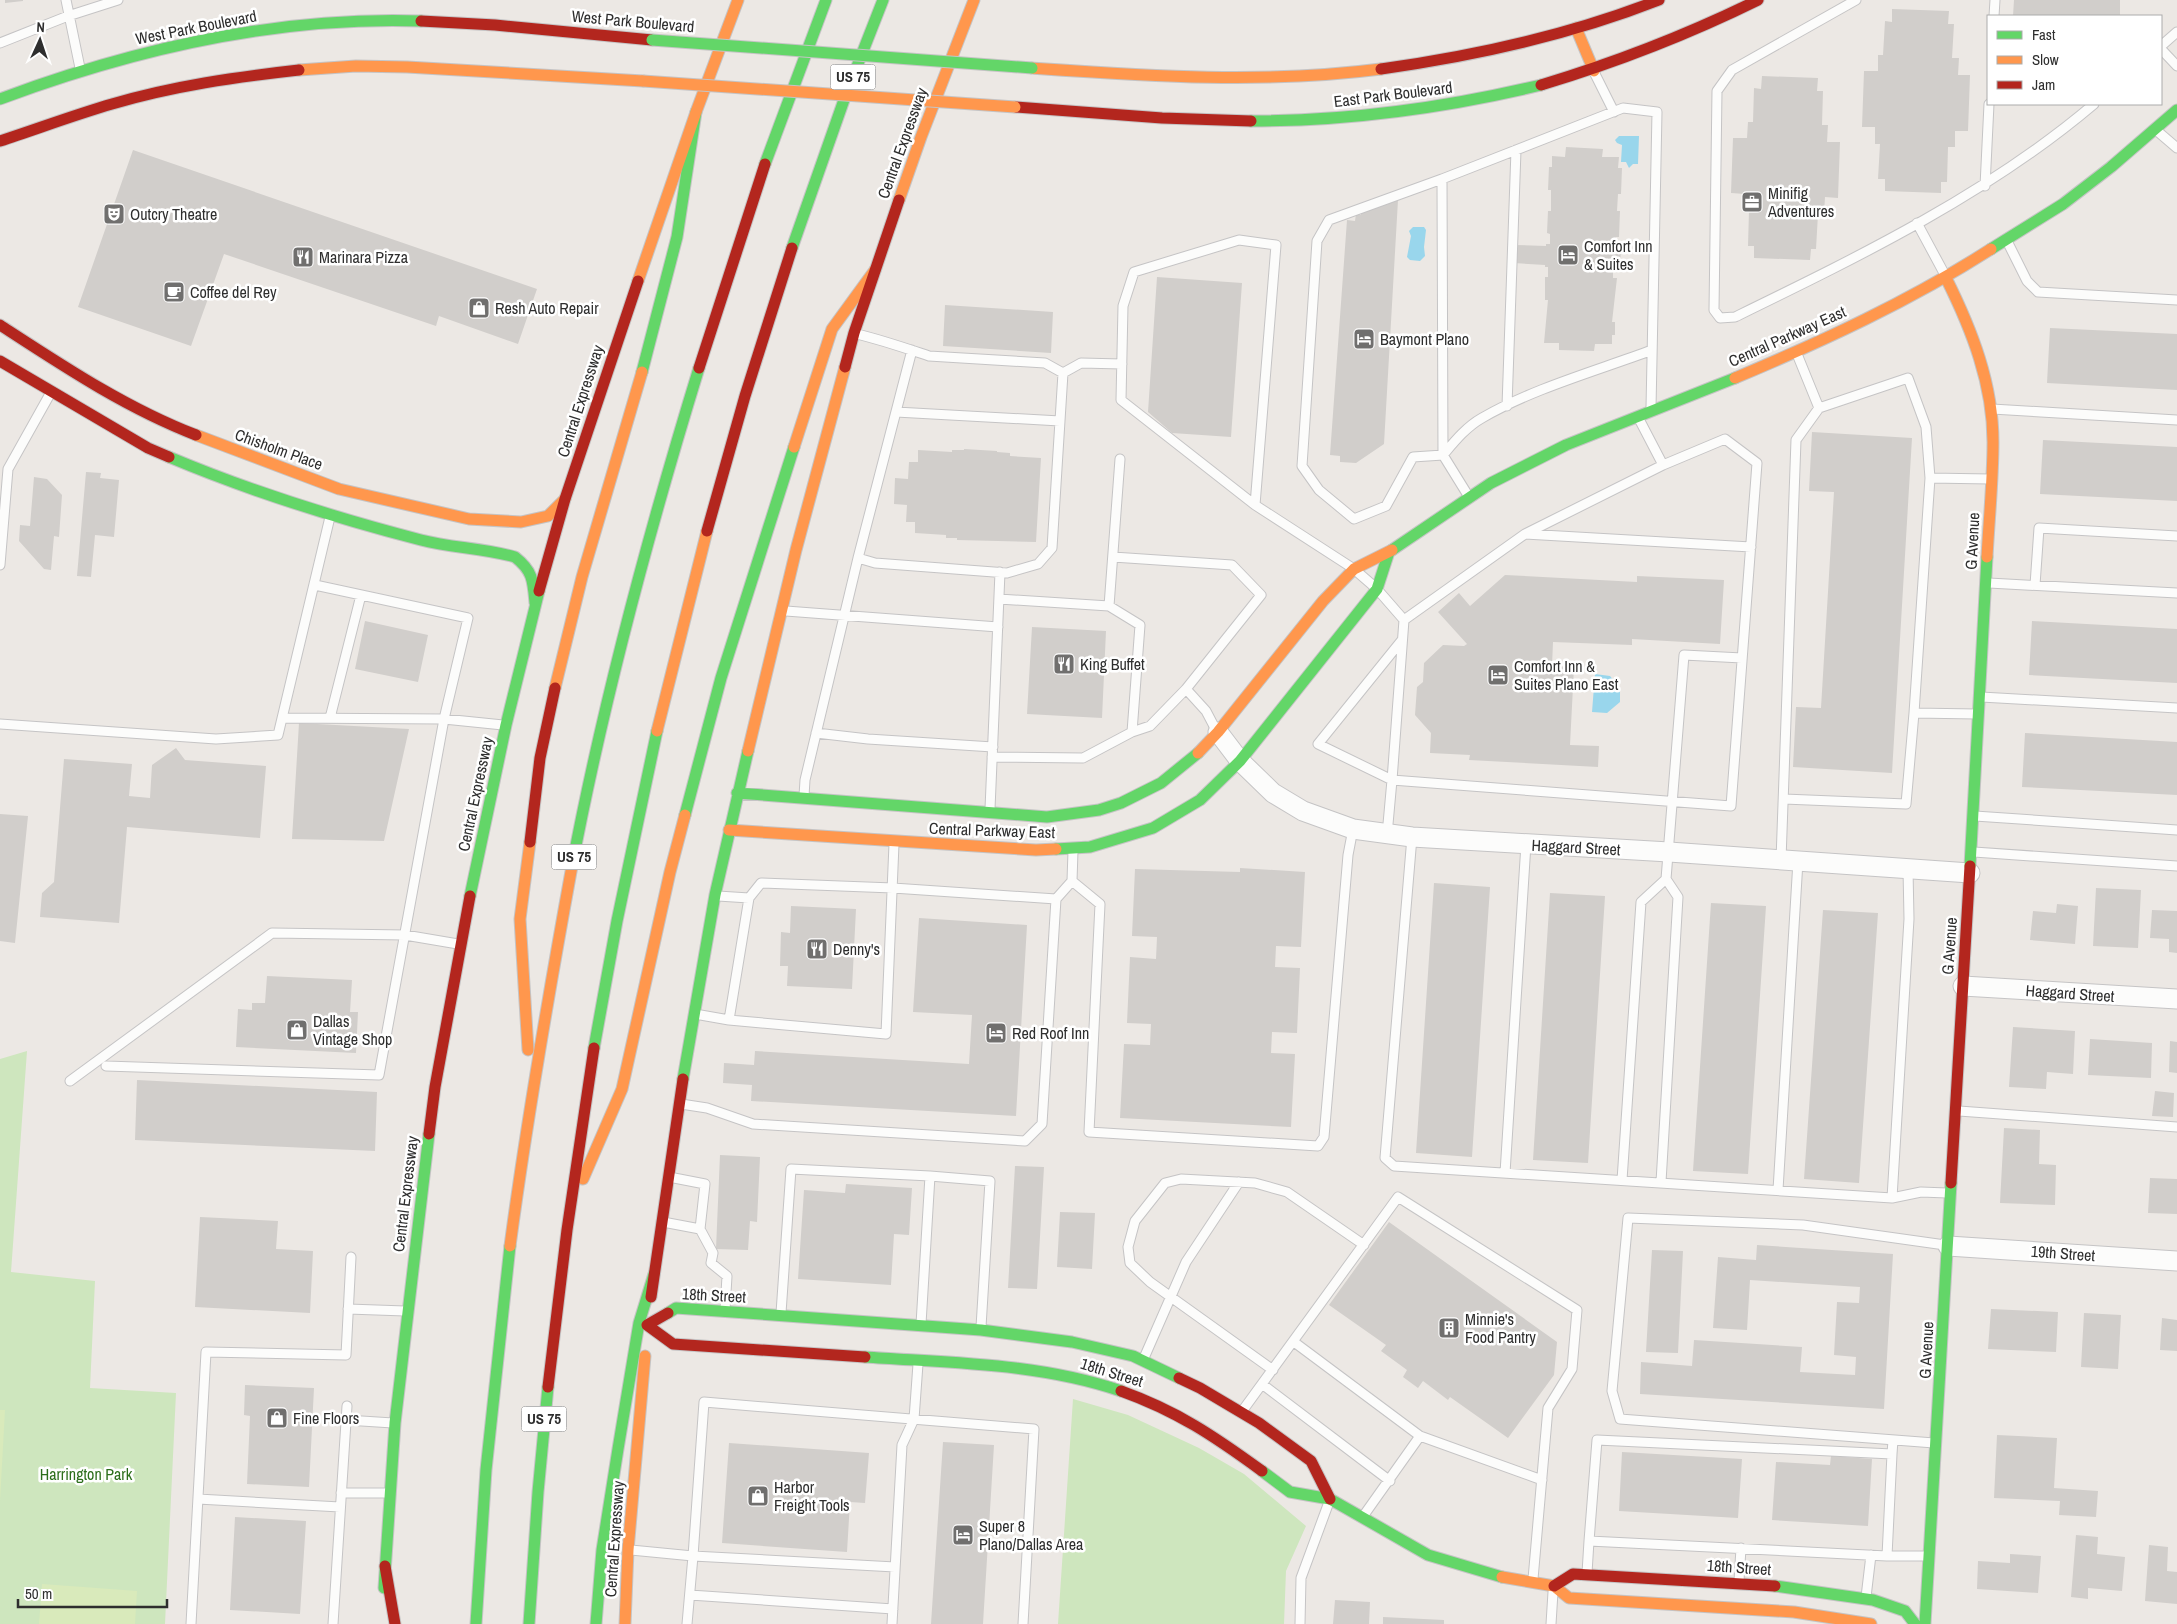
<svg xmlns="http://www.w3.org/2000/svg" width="2177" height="1624" font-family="'Archivo Narrow',sans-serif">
<rect width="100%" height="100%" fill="#ece8e4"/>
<path fill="#cee6be" d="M27,1051L11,1272L95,1281L90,1388L176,1393L165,1624H0V1059Z
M1073,1399L1128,1415L1199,1448L1244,1474L1306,1526L1286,1571L1284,1624H1058Z"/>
<path fill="#d9eabb" d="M0,1410H5L0,1501Z
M42,1584L137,1591L135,1624H39Z"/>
<path fill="#99d6ec" d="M1619,136H1639L1638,164H1633L1629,168L1626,162H1621L1622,145L1617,143L1615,140Z
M1413,227H1424L1426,230L1424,247L1425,256L1420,261L1410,260L1407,257L1411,236L1409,231Z
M1595,674L1610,676L1620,688V702L1607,713L1592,712Z"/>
<path fill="#d1cecb" d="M5,0H23V1L5,3Z
M2014,0H2120V16H2013Z
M1892,9L1949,11L1948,24H1954L1952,58H1959L1958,75H1970L1968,131H1955V147H1948L1947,182H1941V193L1885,191V179H1878L1880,144H1875V127H1862L1864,71H1878V55H1883L1885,21L1892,22Z
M1762,76L1818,78L1817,91H1823L1822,125H1828L1827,142H1840L1838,198L1825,197L1824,214H1818L1816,249H1811L1810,260L1754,258V246H1748L1749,211H1744L1745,194L1731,193L1733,138H1747L1748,122H1753L1754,88L1761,89Z
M1566,147L1603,149L1602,157H1619L1618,168H1622L1621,194H1618L1617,211H1620L1619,237H1616V246L1621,247L1620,269H1613V278H1617L1612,322H1615V335H1612V344H1595L1594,351L1559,350V343H1544L1548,300H1545V277H1548V267H1545V265L1514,263L1515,245L1546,246V244H1550V234L1547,233L1548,211H1551V190H1548L1549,167H1552V156L1565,157Z
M133,150L537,289L518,344L439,316L436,326L224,254L191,346L78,307Z
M1389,199L1398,200L1384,444L1356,463L1340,462V456L1330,455L1347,220L1355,221L1356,214L1361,215V210Z
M1157,277L1242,283L1231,437L1172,433L1148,412Z
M945,305L1053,312L1051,353L943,346Z
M2050,328L2177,334V390L2047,383Z
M1812,432L1912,438L1892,773L1793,767L1796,707L1821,708L1834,492L1809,491Z
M2043,440L2177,447V501L2040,494Z
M964,449L997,451V452L1010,453V456L1041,458L1036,542L957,540V538H946V535L915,533V522H906L907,505L894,504L895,478L908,479L909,462H918V450L952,452V450H964Z
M86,472L101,473L100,478L119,480L114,537L95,535L91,577L77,576Z
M34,477L47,479L62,495L59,537L54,536L51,570L44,569L19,541L20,525L30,526Z
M1505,575L1637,582V576L1724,580L1720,644L1632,639V645L1553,642L1552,666L1574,667L1570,745L1599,746L1598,767L1469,760L1470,755L1430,753L1431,733L1415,715L1417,687L1423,682L1424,663L1443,645L1464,646L1467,644L1438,612L1459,593L1470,606Z
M365,621L428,635L418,682L355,669Z
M2032,621L2177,629V683L2029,675Z
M1032,627L1106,631L1102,718L1027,714Z
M299,723L409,729L384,841L292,839Z
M2025,733L2177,742V795L2022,787Z
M176,748L185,760L266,766L260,838L127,827L119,923L40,917L42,893L54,882L64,759L132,764L129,796L150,798L152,765Z
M0,814L28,816L15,943L0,941Z
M1240,868L1305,872L1301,947L1276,946L1275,967L1300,968L1297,1033L1272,1032L1271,1053L1295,1054L1291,1127L1120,1118L1124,1044L1150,1045L1151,1024L1127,1023L1130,957L1156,959L1157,937L1132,936L1135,869L1240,872Z
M1434,883L1490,887L1472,1157L1416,1153Z
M2096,888L2141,890L2138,948L2093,946Z
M1550,893L1605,896L1588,1163L1533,1160Z
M1711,903L1766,906L1748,1174L1693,1171Z
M2057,904L2078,906L2075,944L2030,940L2033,911L2056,913Z
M791,906L856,909L852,989L787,986L788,966H780L781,932L790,933Z
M1823,910L1878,913L1859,1183L1804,1179Z
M2152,910L2177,911V953L2169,952V939L2150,938Z
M919,918L1027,925L1016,1116L751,1101L752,1085L723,1083L724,1063L754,1065L755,1051L969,1064L972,1015L913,1012Z
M267,976L352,980L350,1012H358L356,1053L236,1047L238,1009L252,1010V1003H265Z
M2013,1027L2075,1031L2073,1074L2047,1072L2046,1089L2009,1087Z
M2090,1039L2152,1043L2151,1078L2088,1075Z
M2170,1041L2177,1042V1073L2169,1072Z
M137,1080L377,1092L375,1151L135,1140Z
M2155,1091L2174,1093L2173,1117L2152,1116Z
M2004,1128L2040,1130L2039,1164L2056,1165L2055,1205L2000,1203Z
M720,1155L760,1157L757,1222L750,1221L748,1250L716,1249Z
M1015,1166L1044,1167L1037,1289L1008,1288Z
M2150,1178L2177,1179V1214L2148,1213Z
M846,1184L912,1188L909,1235L894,1234L891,1285L798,1279L804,1190L845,1193Z
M1060,1212L1095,1213L1092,1269L1057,1267Z
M200,1217L278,1221L276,1249L313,1251L310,1313L195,1307Z
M1389,1222L1557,1342L1554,1375L1508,1438L1450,1397L1448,1400L1423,1381L1418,1388L1403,1377L1407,1370L1381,1351L1386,1345L1329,1305Z
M1757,1245L1893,1254L1884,1409L1640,1394L1641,1362L1692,1366L1694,1340L1802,1347L1800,1372L1855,1375L1856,1357L1834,1355L1837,1302L1859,1303L1860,1287L1750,1280L1747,1330L1713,1328L1718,1257L1756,1260Z
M1652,1250L1683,1251L1678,1353L1646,1352Z
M1991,1309L2058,1312L2056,1352L1988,1349Z
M2084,1313L2121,1315L2118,1369L2081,1367Z
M2162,1318L2177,1320V1351L2160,1350Z
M245,1385L314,1388L309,1487L247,1484L250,1416L244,1415Z
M1997,1435L2057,1438L2054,1488L2098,1491L2096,1517L2059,1515L2060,1501L1994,1498Z
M943,1442L994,1445L983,1624H931Z
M729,1443L869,1453L865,1503L850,1502L847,1552L722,1543Z
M1622,1452L1742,1459L1738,1518L1619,1511Z
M1831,1456L1872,1459L1868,1526L1772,1520L1776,1462L1830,1465Z
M235,1517L306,1521L300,1614L230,1610Z
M2076,1535L2098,1537L2097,1554L2125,1557L2122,1591L2088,1588V1599L2071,1597Z
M2149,1545L2168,1547L2167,1571L2177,1572V1604L2145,1601Z
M2010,1554L2041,1556L2038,1593L1977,1589L1978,1561L2010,1563Z
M1335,1600L1370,1602L1369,1624H1333Z
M1383,1617L1444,1620V1624H1383Z"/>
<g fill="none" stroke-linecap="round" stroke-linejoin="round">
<g stroke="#c5c4c5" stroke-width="11">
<path id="lane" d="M66,0L80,68
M1856,0L1732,70L1717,91L1714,310L1720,318L1735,317C1860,256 1988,194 2094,104
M1994,16L1995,0
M0,43L68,16L118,0
M2161,46L2177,32
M2161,49L2177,66
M1594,72L1614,112
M2156,130L2177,148
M1442,179L1329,220L1317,241L1302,466L1319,490L1354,519L1386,506L1413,457L1443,455C1454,442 1466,427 1482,418C1534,388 1596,371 1652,350
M1985,186L1989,104
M1917,223L1945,275
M2007,241L2027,281L2038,292L2177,300
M857,334C882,340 905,348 929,356L1045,363L1063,373L1052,548L1038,564L1007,573L875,563L858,558L912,350
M1063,373L1081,363L1122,364
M1507,406L1516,150
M1819,408L1908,378L1926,427L1930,478L1914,713
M1992,409L2177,420
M896,412L1060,421
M1930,478L1990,479
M1469,497L1443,455L1442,179L1623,108L1657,112L1651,408
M1255,505L1121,400L1123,306L1134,272L1239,240L1276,245L1255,505L1354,569L1377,589L1404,620L1392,780L1731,806L1757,463L1725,439L1663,465L1639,419
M1525,534L1751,547
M1113,557L1232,565L1261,595L1186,689
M0,565L8,469L50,394
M1989,583L2177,593
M2035,585L2039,528L2177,536
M999,599L1109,606L1140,625L1132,732L1150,726L1186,689L1206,711L1216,730
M1109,606L1120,459
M786,611L998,627
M1404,620L1525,534L1663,465
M1981,697L2177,708
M282,718L444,719L503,725
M330,718L361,595
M0,724L216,739L278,735L330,517
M816,733L868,739L993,747
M992,757L1083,758L1132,732
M804,796L805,780L858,558
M1784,799L1906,804L1914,713L1977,714
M990,809L1000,572
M1975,816L2177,830
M1387,835L1392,780L1318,744L1402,640
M1412,837L1385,1158L1394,1166L1892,1198L1921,1192L1947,1193
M1073,851L1072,881L1100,904L1089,1132L1318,1146L1324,1137L1348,855L1353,829
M1974,852L2177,866
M1781,860L1796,440L1819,408L1797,354
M718,896L749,898L761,883L893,888L1056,899L1072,881
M749,898L729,1020L886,1034L894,844
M695,1014L729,1020
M106,1066L379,1075L444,719L468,618L315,585
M70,1081L272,933L405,935L458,944
M681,1104L707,1108L753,1124L1025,1141L1042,1124L1056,899
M1959,1111L2177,1127
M1505,1173L1526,844
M1622,1180L1641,902L1666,879
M1661,1182L1678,897L1666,879L1684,655L1742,658
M1778,1190L1798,861
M1892,1198L1909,919L1908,869
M663,1222L700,1229L705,1184L669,1177
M700,1229L713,1253L711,1263L727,1276L725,1310
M348,1309L405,1311
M781,1313L791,1169L930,1176
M921,1324L930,1176L990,1181L981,1327
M1294,1342L1420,1436
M1144,1358L1186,1262L1239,1182
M1273,1370L1150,1282L1130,1263L1128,1247L1135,1221L1165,1183L1181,1179L1255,1183L1287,1192L1364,1245
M1262,1384L1390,1481
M1243,1410L1398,1197L1577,1310L1572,1369L1548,1408L1533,1579
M346,1420L393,1423
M1934,1443L1620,1419L1612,1391L1628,1218L1803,1225L1945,1245
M1892,1454L1597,1440L1589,1541L1887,1556L1892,1454L1893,1440
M341,1493H389
M198,1499L340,1507
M1364,1515L1420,1436L1542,1480
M631,1550L693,1556L704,1402L1034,1429L1023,1624
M1887,1556H1926
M1587,1573L1589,1541
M1739,1581L1741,1548
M690,1595L893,1609
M1866,1597L1871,1555
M191,1624L206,1352L346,1355L351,1257
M333,1624L347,1406
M687,1624L693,1556L895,1567
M892,1624L902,1445L914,1419L918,1364
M1300,1624L1301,1578L1329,1502
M1551,1624L1553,1592"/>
</g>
<g stroke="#c5c4c5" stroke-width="21">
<path id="street" d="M1218,732L1240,761L1273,793L1303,811L1353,829L1412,837L1669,852L1970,873
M1963,986L2177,999
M1948,1246L2177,1261"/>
</g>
<g stroke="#c5c4c5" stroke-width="13">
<path id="fast" d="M0,99C134,49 277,16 421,21
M1251,121C1349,121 1445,108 1541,85
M765,164L826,0
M792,248L845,97L883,0
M1991,249L2063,204L2111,167L2177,110
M642,372L677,237L696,112
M169,457C250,491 336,518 421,540C452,548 484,548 515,557C533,571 533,581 535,603
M1392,550L1491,483L1566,445L1735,378
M737,793L1047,817L1099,810L1121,803L1161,783L1198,753
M685,815L721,678L794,447
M1056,849L1090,847L1153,828L1200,800L1240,761L1377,589L1389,552
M572,866C604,698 649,531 699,368
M1970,866L1987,557
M470,896L506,725L539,591
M594,1048L617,921L657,731
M683,1079L715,895L748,751
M668,1313L676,1308L981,1330L1072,1342L1133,1356L1179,1378
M865,1357C951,1363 1039,1363 1121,1391
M1262,1471L1290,1492L1330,1499L1428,1555L1502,1577
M1775,1586L1873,1600L1905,1611L1915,1624
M384,1588L395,1423L429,1134
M476,1624L486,1470L510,1246
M529,1624L538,1492L548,1387
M596,1624L602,1550L618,1449L639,1323L654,1274
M1925,1624L1951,1183"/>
</g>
<g stroke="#c5c4c5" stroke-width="13">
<path id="slow" d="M1576,28L1594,71
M1032,68C1149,76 1264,84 1381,69
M299,70L356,66L407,67L643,81
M899,200L921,137L974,0
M1946,278C1972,330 1993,384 1993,442C1993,480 1989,519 1987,557
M638,281L696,112L738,0
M1735,378C1823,341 1910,301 1991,249
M196,435L339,489L469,519L521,522L548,516L565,499
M794,447L832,329L875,270
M555,688L582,577L642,372
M657,731L707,531
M748,751L796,550L845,367
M1198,753L1218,732L1323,601L1354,569L1392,550
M729,830L1036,850L1056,849
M528,1050L520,919L530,842
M583,1179L622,1089L670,872L685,815
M510,1246C527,1119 549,992 572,866
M1502,1577L1554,1586L1569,1598L1794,1612L1871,1624
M625,1624L628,1550L645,1356"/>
</g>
<g stroke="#c5c4c5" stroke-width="13">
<path id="jam" d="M421,21L495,25L652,40
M1381,69C1475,56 1570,35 1659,0
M1541,85C1617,62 1687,35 1758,0
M1015,107L1162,118L1251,121
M0,141C37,129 74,115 112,104C173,86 236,77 299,70
M0,325C63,366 126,408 196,435
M0,361L148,448L169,457
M845,367L854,333L899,200
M699,368L765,164
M707,531L745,396L792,248
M539,591L565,499L638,281
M530,842L540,758L555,688
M429,1134L435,1087L470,896
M1951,1183L1970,866
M651,1297L683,1079
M668,1313L647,1325L673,1344L865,1357
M1179,1378L1200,1388L1259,1423L1311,1461L1330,1499
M548,1387L567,1230L594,1048
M1121,1391C1177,1411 1214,1436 1262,1471
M385,1566L395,1624
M1554,1586L1573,1574L1775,1586"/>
</g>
<use href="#lane" stroke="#fcfcfb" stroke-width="9"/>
<use href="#street" stroke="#fcfcfb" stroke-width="19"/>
<use href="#fast" stroke="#63d668" stroke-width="11"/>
<use href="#slow" stroke="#ff974d" stroke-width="11"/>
<use href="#jam" stroke="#b3261e" stroke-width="11"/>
<g stroke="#c5c4c5" stroke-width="13" stroke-linecap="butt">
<path id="fast-bridge" d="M652,40L1032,68"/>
</g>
<g stroke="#c5c4c5" stroke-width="13" stroke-linecap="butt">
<path id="slow-bridge" d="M643,81L1015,107"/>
</g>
<use href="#fast-bridge" stroke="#63d668" stroke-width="11"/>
<use href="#slow-bridge" stroke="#ff974d" stroke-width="11"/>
</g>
<defs>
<g id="office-square" transform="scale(1.125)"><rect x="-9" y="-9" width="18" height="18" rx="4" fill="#706f6e" stroke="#fff"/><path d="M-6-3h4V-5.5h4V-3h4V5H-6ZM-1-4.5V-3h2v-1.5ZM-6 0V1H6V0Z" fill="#fff"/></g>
<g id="theatre-square" transform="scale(1.125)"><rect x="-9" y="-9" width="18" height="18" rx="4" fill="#706f6e" stroke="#fff"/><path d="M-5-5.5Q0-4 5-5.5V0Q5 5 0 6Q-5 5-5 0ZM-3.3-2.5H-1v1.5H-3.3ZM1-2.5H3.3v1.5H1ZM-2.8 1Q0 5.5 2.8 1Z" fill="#fff"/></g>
<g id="hotel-square" transform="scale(1.125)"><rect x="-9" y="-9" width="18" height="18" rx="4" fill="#706f6e" stroke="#fff"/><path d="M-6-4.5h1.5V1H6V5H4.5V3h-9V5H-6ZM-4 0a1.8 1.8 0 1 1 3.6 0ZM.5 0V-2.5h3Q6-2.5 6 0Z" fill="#fff"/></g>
<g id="restaurant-square" transform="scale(1.125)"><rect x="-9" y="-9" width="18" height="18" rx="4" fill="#706f6e" stroke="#fff"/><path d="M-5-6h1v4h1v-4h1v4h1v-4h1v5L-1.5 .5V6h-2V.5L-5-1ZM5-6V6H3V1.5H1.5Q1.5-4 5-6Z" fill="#fff"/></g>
<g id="cafe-square" transform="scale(1.125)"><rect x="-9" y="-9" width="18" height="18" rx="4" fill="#706f6e" stroke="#fff"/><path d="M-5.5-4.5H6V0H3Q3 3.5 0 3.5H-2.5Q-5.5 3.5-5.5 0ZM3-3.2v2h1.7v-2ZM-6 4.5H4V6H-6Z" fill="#fff"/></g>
<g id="shop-square" transform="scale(1.125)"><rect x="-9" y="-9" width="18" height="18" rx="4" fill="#706f6e" stroke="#fff"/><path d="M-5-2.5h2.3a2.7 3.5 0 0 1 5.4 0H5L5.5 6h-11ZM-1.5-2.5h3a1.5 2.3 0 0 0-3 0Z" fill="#fff"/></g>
<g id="building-square" transform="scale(1.125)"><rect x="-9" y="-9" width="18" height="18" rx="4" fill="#706f6e" stroke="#fff"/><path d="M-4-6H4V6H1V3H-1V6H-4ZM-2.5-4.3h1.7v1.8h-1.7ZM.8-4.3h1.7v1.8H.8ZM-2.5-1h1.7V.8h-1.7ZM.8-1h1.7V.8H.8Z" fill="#fff"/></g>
</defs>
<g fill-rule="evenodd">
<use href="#office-square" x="1752" y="202"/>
<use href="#theatre-square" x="114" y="214"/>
<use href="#hotel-square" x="1568" y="255"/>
<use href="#restaurant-square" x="303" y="257"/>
<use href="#cafe-square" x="174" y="292"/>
<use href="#shop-square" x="479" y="308"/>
<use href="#hotel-square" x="1364" y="339"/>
<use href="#restaurant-square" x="1064" y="664"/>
<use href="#hotel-square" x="1498" y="675"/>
<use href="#restaurant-square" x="817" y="949"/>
<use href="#shop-square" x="297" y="1030"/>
<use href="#hotel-square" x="996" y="1033"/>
<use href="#building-square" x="1449" y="1328"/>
<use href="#shop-square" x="277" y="1418"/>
<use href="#shop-square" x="758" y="1496"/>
<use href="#hotel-square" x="963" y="1535"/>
</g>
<g text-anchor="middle" stroke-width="5" stroke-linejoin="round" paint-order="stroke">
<g fill="#fff" stroke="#6d6d6d" stroke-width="1">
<rect x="830.5" y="64.5" width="45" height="25" rx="4"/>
<rect x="551.5" y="844.5" width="45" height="25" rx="4"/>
<rect x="521.5" y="1406.5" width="45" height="25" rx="4"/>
</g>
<g font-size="15" font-weight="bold" fill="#2e2e2e">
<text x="853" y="82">US 75</text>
<text x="574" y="862">US 75</text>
<text x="544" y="1424">US 75</text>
</g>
<g font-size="16" fill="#2e2e2e" stroke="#fff">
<text transform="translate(633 21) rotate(5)" y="6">West Park Boulevard</text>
<text transform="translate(196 27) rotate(-11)" y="6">West Park Boulevard</text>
<text transform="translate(1393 94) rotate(-7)" y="6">East Park Boulevard</text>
<text transform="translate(902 143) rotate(-70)" y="6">Central Expressway</text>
<text transform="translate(1787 336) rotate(-24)" y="6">Central Parkway East</text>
<text transform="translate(580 401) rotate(-72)" y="6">Central Expressway</text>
<text transform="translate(279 449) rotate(20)" y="6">Chisholm Place</text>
<text transform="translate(1972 541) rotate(-87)" y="6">G Avenue</text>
<text transform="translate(475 794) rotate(-78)" y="6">Central Expressway</text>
<text transform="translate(992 830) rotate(2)" y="6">Central Parkway East</text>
<text transform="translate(1576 847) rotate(3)" y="6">Haggard Street</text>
<text transform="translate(1949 946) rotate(-86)" y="6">G Avenue</text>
<text transform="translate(2070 993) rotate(4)" y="6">Haggard Street</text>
<text transform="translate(405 1194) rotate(-83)" y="6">Central Expressway</text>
<text transform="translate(2063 1253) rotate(4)" y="6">19th Street</text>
<text transform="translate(714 1295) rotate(3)" y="6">18th Street</text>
<text transform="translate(1926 1350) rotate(-87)" y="6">G Avenue</text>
<text transform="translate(1112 1372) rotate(17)" y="6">18th Street</text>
<text transform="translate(614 1539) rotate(-86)" y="6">Central Expressway</text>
<text transform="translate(1739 1567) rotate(4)" y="6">18th Street</text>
</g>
<g font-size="16" fill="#2e2e2e" stroke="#fff" text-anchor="start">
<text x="1768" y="199">Minifig<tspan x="1768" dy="18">Adventures</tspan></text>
<text x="130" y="220">Outcry Theatre</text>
<text x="1584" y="252">Comfort Inn<tspan x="1584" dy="18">&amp; Suites</tspan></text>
<text x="319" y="263">Marinara Pizza</text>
<text x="190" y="298">Coffee del Rey</text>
<text x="495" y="314">Resh Auto Repair</text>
<text x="1380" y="345">Baymont Plano</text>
<text x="1080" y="670">King Buffet</text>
<text x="1514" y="672">Comfort Inn &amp;<tspan x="1514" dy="18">Suites Plano East</tspan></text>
<text x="833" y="955">Denny's</text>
<text x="313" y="1027">Dallas<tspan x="313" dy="18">Vintage Shop</tspan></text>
<text x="1012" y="1039">Red Roof Inn</text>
<text x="1465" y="1325">Minnie's<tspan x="1465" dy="18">Food Pantry</tspan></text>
<text x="293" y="1424">Fine Floors</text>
<text x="774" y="1493">Harbor<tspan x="774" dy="18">Freight Tools</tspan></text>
<text x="979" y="1532">Super 8<tspan x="979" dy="18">Plano/Dallas Area</tspan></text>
</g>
<g font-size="16" fill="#2c6e1b" stroke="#fff">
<text x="86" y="1480">Harrington Park</text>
</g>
</g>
<rect x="1987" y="15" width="175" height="90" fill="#ffffff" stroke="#ababab"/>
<rect x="1997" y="31" width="25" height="8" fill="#63d668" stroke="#ababab"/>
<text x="2032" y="40" font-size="15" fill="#2e2e2e">Fast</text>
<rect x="1997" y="56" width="25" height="8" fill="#ff974d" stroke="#ababab"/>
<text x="2032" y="65" font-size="15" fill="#2e2e2e">Slow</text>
<rect x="1997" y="81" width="25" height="8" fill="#b3261e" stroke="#ababab"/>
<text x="2032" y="90" font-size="15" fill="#2e2e2e">Jam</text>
<g transform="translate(40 40) rotate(3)" stroke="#ffffff" stroke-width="4" paint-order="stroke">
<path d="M0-4L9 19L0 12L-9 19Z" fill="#2e2e2e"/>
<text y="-8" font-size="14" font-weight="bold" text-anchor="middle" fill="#2e2e2e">N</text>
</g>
<path d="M18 1599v8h149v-8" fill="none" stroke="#2e2e2e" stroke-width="2.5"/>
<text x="25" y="1599" font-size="15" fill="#2e2e2e" stroke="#ffffff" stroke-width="4" paint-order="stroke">50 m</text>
</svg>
